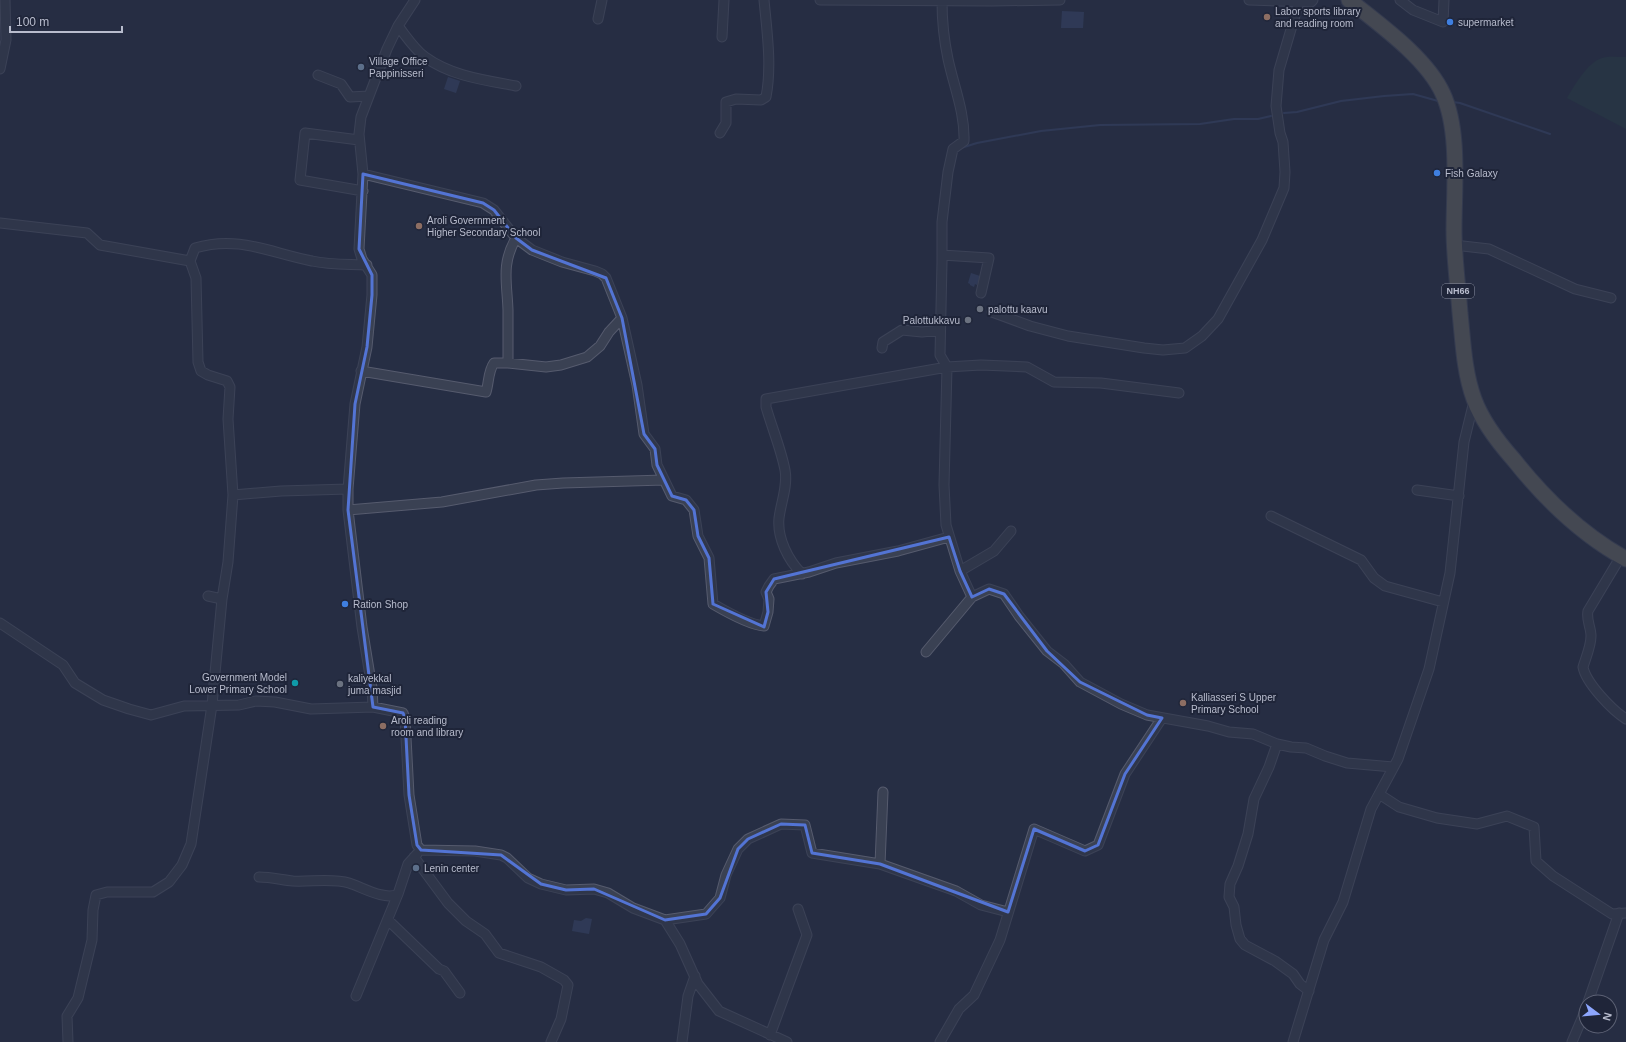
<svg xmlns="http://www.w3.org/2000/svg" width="1626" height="1042" font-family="Arial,sans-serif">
<rect width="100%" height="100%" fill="#262e44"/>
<path fill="#283d45" d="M1624,57H1626V129L1567,98C1575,85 1587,63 1602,58C1608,56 1617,57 1624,57Z"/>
<path fill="#3a486d" d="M1062,11L1084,12L1083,28H1061Z
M448,77L460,81L456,93L444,89Z
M971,273L980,276L977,285L975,284L974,287L970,285V284L968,283Z
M586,918L592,919L589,934L572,931L574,920L581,921Z"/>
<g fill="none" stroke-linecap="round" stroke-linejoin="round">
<path stroke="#3a486d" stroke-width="2" d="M1453,102L1460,103L1550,134
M1284,113L1297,112L1341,101L1384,96L1413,94L1438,101
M961,148L977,143L1041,131L1100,125L1200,124L1234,119H1258L1271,116"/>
<g stroke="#565b6e" stroke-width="11">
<path id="minor" d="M415,0L398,26L387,49L361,117L359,134L363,174L359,249L362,259L372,275V295L367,347L355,404L348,489V510L362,627L372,688L373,707L403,713L405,718L409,795L417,845L421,850L475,851L501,855L507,858L528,878L541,884L566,890L594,889L608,893L633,908L665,920L680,944L698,984L719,1011L787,1042
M820,0L992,1L1060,0
M1249,0L1311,2L1313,0
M1400,0L1413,10L1443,22L1444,0
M942,1C942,21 944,40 948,59C954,87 965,113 964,141L953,149L948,172L942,222V262L940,355L947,367L944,485L946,525L960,571L972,597L989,589L1004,594L1019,616L1047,651L1064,664L1080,682L1121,704L1147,715L1208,726L1229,732L1253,734L1277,744L1291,747L1306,748L1325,756L1347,763L1393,767
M598,19L602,0
M398,26C406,36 414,49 425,57C451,76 484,80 516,86
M722,37L724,0
M0,69L6,40L5,0
M318,75L341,84L350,97L369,96
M720,133L726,123V102L736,99L761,100L766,97C772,66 767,32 764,0
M359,140L305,133L300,180L363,191
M363,174L483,203L494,210L516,238L532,250L562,262L595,271L602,274L606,278L622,318L637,385L644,434L655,449L657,465L672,496L686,500L694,510L698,536L709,558L713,604C725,611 751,625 764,626L768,612L769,599L766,592L769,586L774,579L809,572L836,563L898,551L949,537
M0,223L87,233L100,245L190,261
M1454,245L1489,249L1575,289L1611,298
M942,255L989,258L981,293
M992,312L1030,326L1068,336L1144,348L1163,350L1185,348L1202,336L1218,319L1262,240L1284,188L1285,172L1283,142L1280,133L1276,106L1279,70L1299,2
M882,348L883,342L902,330L922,332L940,330
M508,363C508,345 508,328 508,310C507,282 501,264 516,238
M361,371L486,392C489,383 488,371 494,363H508L546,367L561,365L587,357L600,346L609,332L622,318
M1417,490L1459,496
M233,495L228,419L230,387L227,381L208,375L201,371L198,362L196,278L190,261L195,248C239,235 270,253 312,261C330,265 349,264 367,265
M348,510L442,502L536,485L563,483L664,480
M1271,516L1361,560L1374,578L1385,586L1443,602
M1621,556L1588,611C1586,620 1591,627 1591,636C1591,646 1586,657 1583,667C1586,683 1612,710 1626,719
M960,571L994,551L1011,531
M802,574C788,560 777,538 779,518C781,502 788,486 785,470C781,449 772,428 766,407V399L947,367L981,365L1027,367L1054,382L1101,383L1179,393
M208,596L222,599L228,562L233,495L281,491L348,489
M0,623L63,665L75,683L103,700L129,709L151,715L184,706L239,705L256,701L275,702L311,709L373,707
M926,652L972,597
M1277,744L1269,767L1254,799L1248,834L1238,866L1230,884L1229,897L1234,907L1236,925L1240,939L1245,945L1275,961L1293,974L1300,984L1309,991
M1379,794L1399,807L1437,818L1477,824L1507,816L1534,827L1536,861L1553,876L1612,914L1626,913
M414,857L448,903L466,921L485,934L499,953L541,967L564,980L568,985L561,1019L551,1042
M880,864L956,891L981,905L1008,912
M259,877C271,877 282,880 293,881C310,882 333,878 349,883C362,887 385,901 398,894L408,864L417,854
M388,920L439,969L444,971L460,993
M665,920L706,914L720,898L726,875L738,849L748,839L781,824L805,825L812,853L880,864L883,792
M356,996L398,894
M1588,1002L1619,913
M770,1035L807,935L798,909
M68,1042L67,1016L78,998L92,940L93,910L96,895L107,892H153L169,882L182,865L191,844L212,705L222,599
M682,1042L688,996L695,976
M940,1042L959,1009L974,995L1000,940L1034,829L1085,851L1098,845L1125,774L1162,718
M1293,1042L1324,940L1343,902L1371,809L1398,759L1429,669L1450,573L1464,442L1474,401
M1572,1042L1586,1009"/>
</g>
<g stroke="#454b5e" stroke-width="17">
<path id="trunk" d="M1349,0C1379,24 1427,58 1443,94C1460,131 1454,189 1454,230C1454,257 1458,285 1460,313C1463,341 1464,372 1474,399C1482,421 1498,442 1514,460C1545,499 1582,535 1626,559"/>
</g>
<use href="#minor" stroke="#3a4153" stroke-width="9"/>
<use href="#trunk" stroke="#696865" stroke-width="15"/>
</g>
<path d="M0 0H1626V1042H0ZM363,174L483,203L494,210L516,238L532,250L606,278L622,318L644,434L655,449L657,465L672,496L686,500L694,510L698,536L709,558L713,604L764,627L768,612L766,592L774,579L949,537L960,571L972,597L989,589L1004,594L1047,651L1080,682L1147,715L1162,718L1125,774L1098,845L1085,851L1034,829L1008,912L880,864L812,853L805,825L781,824L748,839L738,849L720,898L706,914L665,920L594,889L566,890L541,884L501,855L421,850L417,845L409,795L405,718L403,713L373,707L348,510L355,404L367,347L372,295V275L359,249Z" fill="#262e44" fill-opacity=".55" fill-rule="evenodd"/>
<path fill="none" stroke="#5374d4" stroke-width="3" stroke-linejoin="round" d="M363,174L483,203L494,210L516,238L532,250L606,278L622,318L644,434L655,449L657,465L672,496L686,500L694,510L698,536L709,558L713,604L764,627L768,612L766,592L774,579L949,537L960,571L972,597L989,589L1004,594L1047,651L1080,682L1147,715L1162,718L1125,774L1098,845L1085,851L1034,829L1008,912L880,864L812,853L805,825L781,824L748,839L738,849L720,898L706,914L665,920L594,889L566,890L541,884L501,855L421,850L417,845L409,795L405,718L403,713L373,707L348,510L355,404L367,347L372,295V275L359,249Z"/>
<g fill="#8d6e63" stroke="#1f2539" stroke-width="1.5">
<circle cx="1267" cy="17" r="4"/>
<circle cx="419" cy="226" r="4"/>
<circle cx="1183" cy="703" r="4"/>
<circle cx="383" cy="726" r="4"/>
</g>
<g fill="#3f7fe0" stroke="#1f2539" stroke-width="1.5">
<circle cx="1450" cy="22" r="4"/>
<circle cx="1437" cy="173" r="4"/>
<circle cx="345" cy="604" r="4"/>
</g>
<g fill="#5c6f8a" stroke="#1f2539" stroke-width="1.5">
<circle cx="361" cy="67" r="4"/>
<circle cx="416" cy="868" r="4"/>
</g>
<g fill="#6b7280" stroke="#1f2539" stroke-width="1.5">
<circle cx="980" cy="309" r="4"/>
<circle cx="968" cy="320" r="4"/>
<circle cx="340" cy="684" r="4"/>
</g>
<circle fill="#0f9aa8" stroke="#1f2539" stroke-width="1.5" cx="295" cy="683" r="4"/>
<g text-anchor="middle" stroke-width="4" stroke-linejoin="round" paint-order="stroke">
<rect fill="#1f2539" stroke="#8a8fa1" stroke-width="1" x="1442" y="284" width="32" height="14" rx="3"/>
<g font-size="9" font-weight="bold" fill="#b8bccd">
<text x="1458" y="294">NH66</text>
</g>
<g font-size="10" fill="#b8bccd" stroke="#1f2539" text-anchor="start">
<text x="1275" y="15">Labor sports library<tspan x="1275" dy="12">and reading room</tspan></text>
<text x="1458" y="26">supermarket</text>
<text x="369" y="65">Village Office<tspan x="369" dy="12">Pappinisseri</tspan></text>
<text x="1445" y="177">Fish Galaxy</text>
<text x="427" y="224">Aroli Government<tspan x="427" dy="12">Higher Secondary School</tspan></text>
<text x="988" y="313">palottu kaavu</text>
<text x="960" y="324" text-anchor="end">Palottukkavu</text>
<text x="353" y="608">Ration Shop</text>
<text x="287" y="681" text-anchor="end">Government Model<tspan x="287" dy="12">Lower Primary School</tspan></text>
<text x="348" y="682">kaliyekkal<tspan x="348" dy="12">juma masjid</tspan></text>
<text x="1191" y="701">Kalliasseri S Upper<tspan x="1191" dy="12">Primary School</tspan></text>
<text x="391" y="724">Aroli reading<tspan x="391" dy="12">room and library</tspan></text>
<text x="424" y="872">Lenin center</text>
</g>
</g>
<g transform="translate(1598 1014) rotate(106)"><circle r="19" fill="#1f2539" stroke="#5c6174"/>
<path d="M0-3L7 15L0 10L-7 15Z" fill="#8da6fd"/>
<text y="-6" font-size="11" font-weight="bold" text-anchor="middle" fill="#b8bccd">N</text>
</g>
<path d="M10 26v6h112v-6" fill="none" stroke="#b8bccd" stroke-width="2"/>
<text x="16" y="26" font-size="12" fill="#b8bccd" stroke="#1f2539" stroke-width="3" paint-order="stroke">100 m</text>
</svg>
